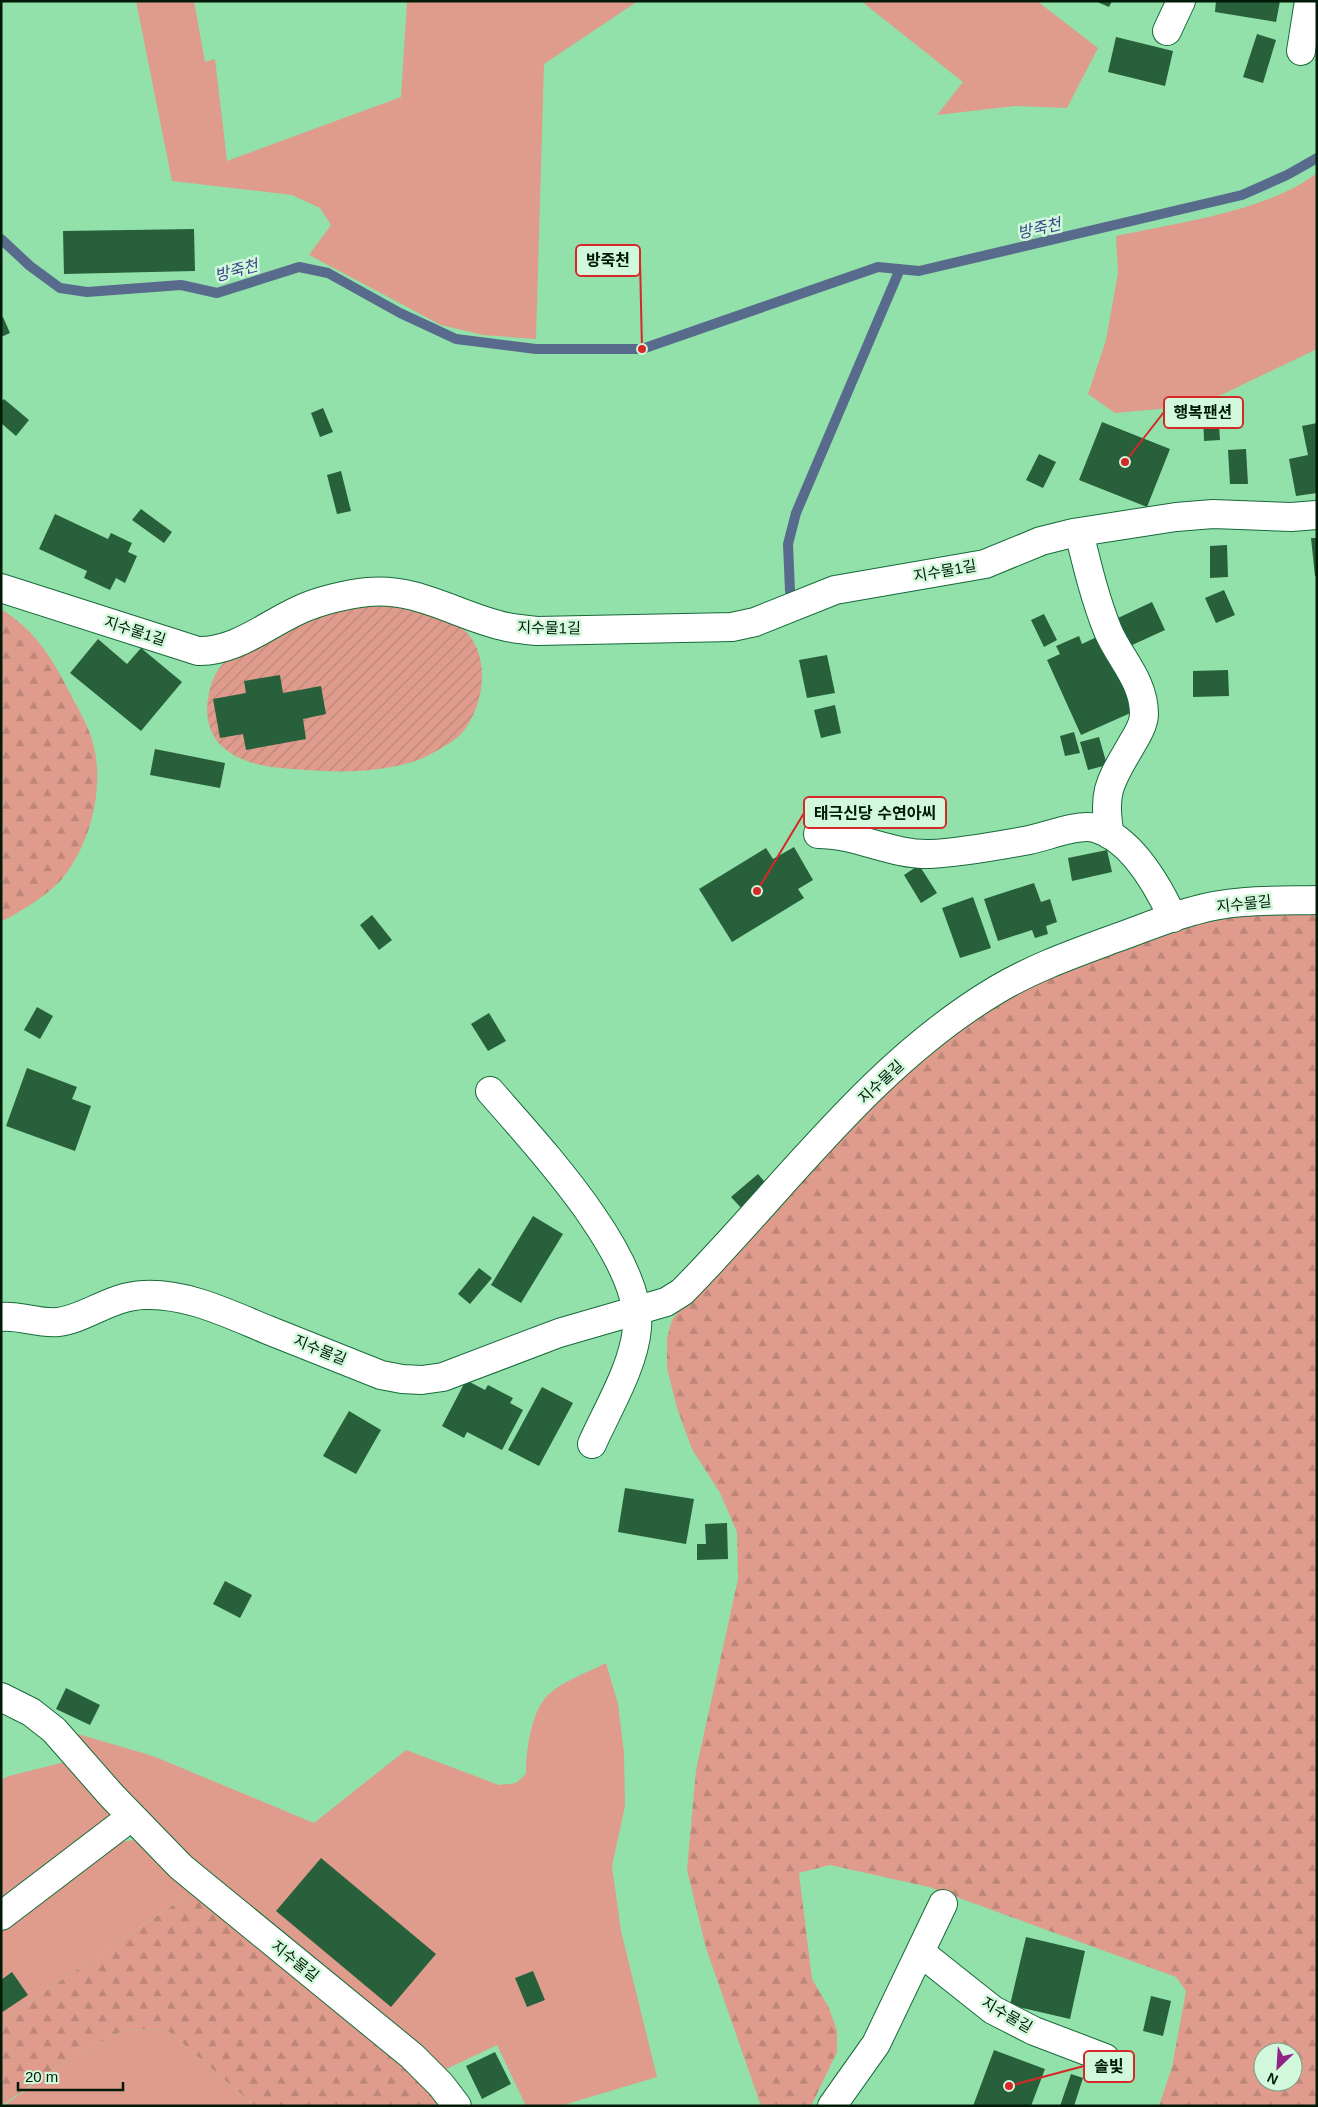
<svg xmlns="http://www.w3.org/2000/svg" width="1318" height="2107" font-family="Arial,'Noto Sans KR',sans-serif">
<defs>
<pattern id="forest-firs" width="22" height="20" patternUnits="userSpaceOnUse" patternTransform="scale(1.25)"><rect width="22" height="20" fill="#df9c8d"/><path d="M5 1l3.5 6h-7zM16 11l3.5 6h-7z" fill="#be8678"/></pattern>
<pattern id="garden-furrows" width="10" height="10" patternUnits="userSpaceOnUse" patternTransform="scale(1.25)"><rect width="10" height="10" fill="#df9c8d"/><path d="M-1 1l2-2M0 10L10 0M9 11l2-2" fill="none" stroke="#be8678"/></pattern>
</defs>
<rect width="100%" height="100%" fill="#92e1aa"/>
<path fill="#df9c8d" d="M136,1H194L205,62L215,59L227,161L401,97L407,1H638L544,64L536,339L483,335L441,325L309,255L331,225L320,208L292,195L172,181Z
M861,1H1037L1098,48L1067,108L1015,106L937,115L963,82Z
M1317,173V349L1221,395L1160,409L1115,413L1088,394L1106,340L1118,273L1116,236C1176,223 1269,211 1317,173Z
M606,1663L618,1704L624,1753L625,1806L612,1866L621,1931L657,2077L560,2106H526L497,2045L442,2071L203,1874L71,1732L153,1756L314,1823L406,1750L499,1785L516,1783L526,1774C526,1751 531,1709 550,1693C566,1680 588,1672 606,1663Z
M69,1761L106,1805L109,1815L104,1824L1,1903V1780L9,1776Z
M133,1840L145,1845L193,1892L1,2021V1931L122,1842Z
M166,2029L255,2106H3L70,2058L124,2030Z"/>
<path fill="url(#forest-firs)" fill-rule="evenodd" d="M1,609C36,631 52,658 70,693C76,705 84,718 89,731C107,775 94,837 65,875C51,894 21,911 1,922Z
M1317,912V2106H1159L1172,2067L1186,1991L1176,1977L929,1887L830,1865L799,1873L812,1979L829,2008L837,2031V2052L811,2106H761L706,1948L687,1870L696,1770L738,1579L737,1532L720,1493L692,1449L677,1408L667,1368V1338L672,1320L684,1303L884,1086L1003,995L1151,933L1224,915ZM1263,2052H1293V2082H1263Z
M193,1892L401,2060L442,2106H255L166,2029L124,2030L70,2058L1,2106V2021Z"/>
<path fill="url(#garden-furrows)" d="M395,603C418,608 443,612 462,628C493,653 485,711 458,737C451,743 427,757 418,760C372,776 320,772 272,767C230,761 199,740 209,693C212,679 217,668 229,658C238,651 252,647 263,642C280,633 298,622 317,615C343,607 368,605 395,603Z"/>
<g fill="none" stroke-linecap="round" stroke-linejoin="round">
<path stroke="#596b8d" stroke-width="10" d="M1,239L30,266L60,288L87,292L181,285L217,293L299,267L328,273L400,313L456,339L536,349H642L878,267L919,271L1242,195L1287,175L1317,158
M790,591L788,544L796,513L900,269"/>
</g>
<path fill="#27603b" d="M1095,1H1112L1109,7Z
M1216,1H1280L1276,22L1215,12Z
M1257,34L1276,40L1263,83L1243,77Z
M1116,37L1173,51L1165,86L1108,72Z
M194,229L195,271L64,274L63,231Z
M1,317H3L10,333L1,337Z
M4,399L29,420L16,436L1,423V402Z
M323,408L333,432L320,437L311,413Z
M1218,410L1220,440L1204,441L1203,411Z
M1102,422L1170,449L1147,507L1079,480Z
M1317,423V493L1296,496L1289,459L1308,455L1302,426Z
M1246,449L1248,484H1230L1228,450Z
M1039,454L1056,462L1043,488L1026,480Z
M341,471L351,511L337,514L327,475Z
M141,509L172,532L164,543L132,520Z
M55,514L108,539L111,533L132,543L128,552L137,556L125,583L116,578L110,590L84,578L87,571L39,549Z
M1311,538H1317V576H1315Z
M1227,545L1228,577L1210,578V546Z
M1224,590L1235,615L1216,623L1205,598Z
M1152,602L1165,630L1130,646L1118,618Z
M1044,614L1057,640L1044,647L1031,620Z
M1101,635L1135,711L1081,735L1047,660L1060,654L1056,646L1079,636L1082,644Z
M98,639L127,664L141,648L182,682L141,731L70,673Z
M827,655L835,693L807,698L799,660Z
M1228,670L1229,696L1193,697V671Z
M280,675L283,693L321,686L326,714L303,719L306,739L246,750L243,734L220,738L213,699L246,693L244,681Z
M835,705L841,733L821,738L814,710Z
M1074,732L1080,753L1065,756L1060,736Z
M1099,737L1107,765L1088,770L1080,742Z
M155,749L225,763L220,788L150,775Z
M794,847L813,880L798,889L804,898L732,942L699,889L766,848L773,859Z
M1107,850L1112,872L1072,881L1068,858Z
M919,865L937,893L921,903L904,875Z
M1034,883L1041,902L1050,899L1057,922L1046,926L1048,934L1035,938L1032,930L998,941L984,899Z
M973,897L991,948L960,958L942,908Z
M372,915L392,940L379,950L360,925Z
M37,1007L53,1016L40,1039L24,1030Z
M489,1013L506,1041L488,1051L471,1024Z
M27,1068L77,1087L72,1099L91,1106L75,1151L6,1126Z
M758,1174L770,1188L744,1211L731,1197Z
M533,1216L563,1234L521,1303L491,1285Z
M479,1268L492,1278L470,1304L458,1294Z
M466,1380L485,1390L488,1385L513,1398L510,1403L523,1410L502,1450L467,1432L464,1438L442,1426Z
M542,1387L573,1403L539,1466L508,1450Z
M349,1411L381,1430L356,1474L323,1456Z
M625,1488L694,1499L686,1544L618,1532Z
M727,1523L728,1559L697,1560V1544H706L705,1524Z
M225,1581L252,1595L240,1618L213,1604Z
M66,1688L100,1705L90,1725L56,1709Z
M321,1858L436,1954L391,2007L276,1911Z
M1026,1937L1085,1951L1070,2019L1010,2005Z
M533,1971L545,2000L527,2007L515,1978Z
M12,1972L28,1995L1,2013V1980Z
M1151,1996L1171,2001L1163,2036L1143,2031Z
M994,2050L1045,2069L1031,2106H973Z
M495,2052L511,2084L482,2099L466,2066Z
M1071,2074L1083,2078L1074,2106H1060Z"/>
<g fill="none" stroke-linecap="round" stroke-linejoin="round">
<g stroke="#166a3a" stroke-width="30">
<path id="minor" d="M1167,31L1181,1
M1301,51L1309,1
M1079,532C1087,565 1095,599 1108,631C1120,659 1144,681 1144,714C1144,723 1138,734 1133,742C1112,779 1101,790 1110,835
M1,588L198,651C235,652 266,625 299,610C318,601 347,594 368,592C419,587 459,617 507,627C517,629 527,630 537,631L732,627L755,622L835,590L985,564L1041,541L1073,533L1176,517L1213,514L1291,517L1317,515
M818,834C857,834 891,855 930,854C958,853 996,846 1024,841C1044,838 1077,823 1095,828C1131,838 1158,886 1173,918
M490,1091C535,1143 643,1257 637,1328C634,1366 607,1410 592,1444
M1,1317C20,1315 39,1324 58,1322C86,1319 110,1296 144,1295C187,1293 229,1314 268,1330C305,1345 343,1360 381,1375L402,1379L422,1380L443,1377L559,1333L666,1302L682,1292C784,1189 871,1064 998,989C1035,967 1076,953 1116,938C1142,929 1167,918 1193,911C1232,899 1276,901 1317,900
M1,1697L31,1712L54,1730L112,1796L181,1867L412,2056L441,2085L457,2106
M1,1916L131,1817
M920,1952L993,2010L1034,2031L1105,2058
M832,2106L876,2044L943,1904"/>
</g>
<use href="#minor" stroke="#fff" stroke-width="28"/>
</g>
<g text-anchor="middle" stroke-width="5" stroke-linejoin="round" paint-order="stroke">
<g font-size="15" fill="#001b07" stroke="#d2f8db">
<text transform="translate(945 571) rotate(-10)" y="5">지수물1길</text>
<text transform="translate(549 628) rotate(1)" y="5">지수물1길</text>
<text transform="translate(135 631) rotate(18)" y="5">지수물1길</text>
<text transform="translate(1244 904) rotate(-6)" y="5">지수물길</text>
<text transform="translate(881 1082) rotate(-43)" y="5">지수물길</text>
<text transform="translate(320 1350) rotate(22)" y="5">지수물길</text>
<text transform="translate(295 1961) rotate(38)" y="5">지수물길</text>
<text transform="translate(1007 2015) rotate(30)" y="5">지수물길</text>
</g>
<g font-size="16" font-style="italic" fill="#3a468c" stroke="#d2f8db">
<text transform="translate(1039 228) rotate(-13)" y="6">방죽천</text>
<text transform="translate(236 270) rotate(-15)" y="6">방죽천</text>
</g>
</g>
<path fill="none" stroke="#d62828" stroke-width="2" d="M642 349L640 260M1125 462L1164 412M757 891L804 813M1009 2086L1084 2066"/>
<g fill="#d62828" stroke="#d2f8db" stroke-width="2">
<circle cx="642" cy="349" r="5"/>
<circle cx="1125" cy="462" r="5"/>
<circle cx="757" cy="891" r="5"/>
<circle cx="1009" cy="2086" r="5"/>
</g>
<g fill="#d2f8db" stroke="#d62828" stroke-width="2">
<rect x="576" y="245" width="64" height="31" rx="5"/>
<rect x="1164" y="397" width="79" height="31" rx="5"/>
<rect x="804" y="797" width="142" height="31" rx="5"/>
<rect x="1084" y="2051" width="50" height="31" rx="5"/>
</g>
<g font-size="16" text-anchor="middle" font-weight="bold" fill="#001b07">
<text x="608" y="266">방죽천</text>
<text x="1203" y="418">행복팬션</text>
<text x="875" y="819">태극신당 수연아씨</text>
<text x="1109" y="2072">솔빛</text>
</g>
<rect width="1318" height="2107" fill="none" stroke="#001b07" stroke-width="5"/>
<g transform="translate(1278 2067) rotate(205)"><circle r="24" fill="#d2f8db" stroke="#7ea086"/>
<path d="M0-4L9 19L0 12L-9 19Z" fill="#922486"/>
<text y="-8" font-size="14" font-weight="bold" text-anchor="middle" fill="#001b07">N</text>
</g>
<path d="M18 2082v8h105v-8" fill="none" stroke="#001b07" stroke-width="2.5"/>
<text x="25" y="2082" font-size="15" fill="#001b07" stroke="#d2f8db" stroke-width="4" paint-order="stroke">20 m</text>
</svg>
